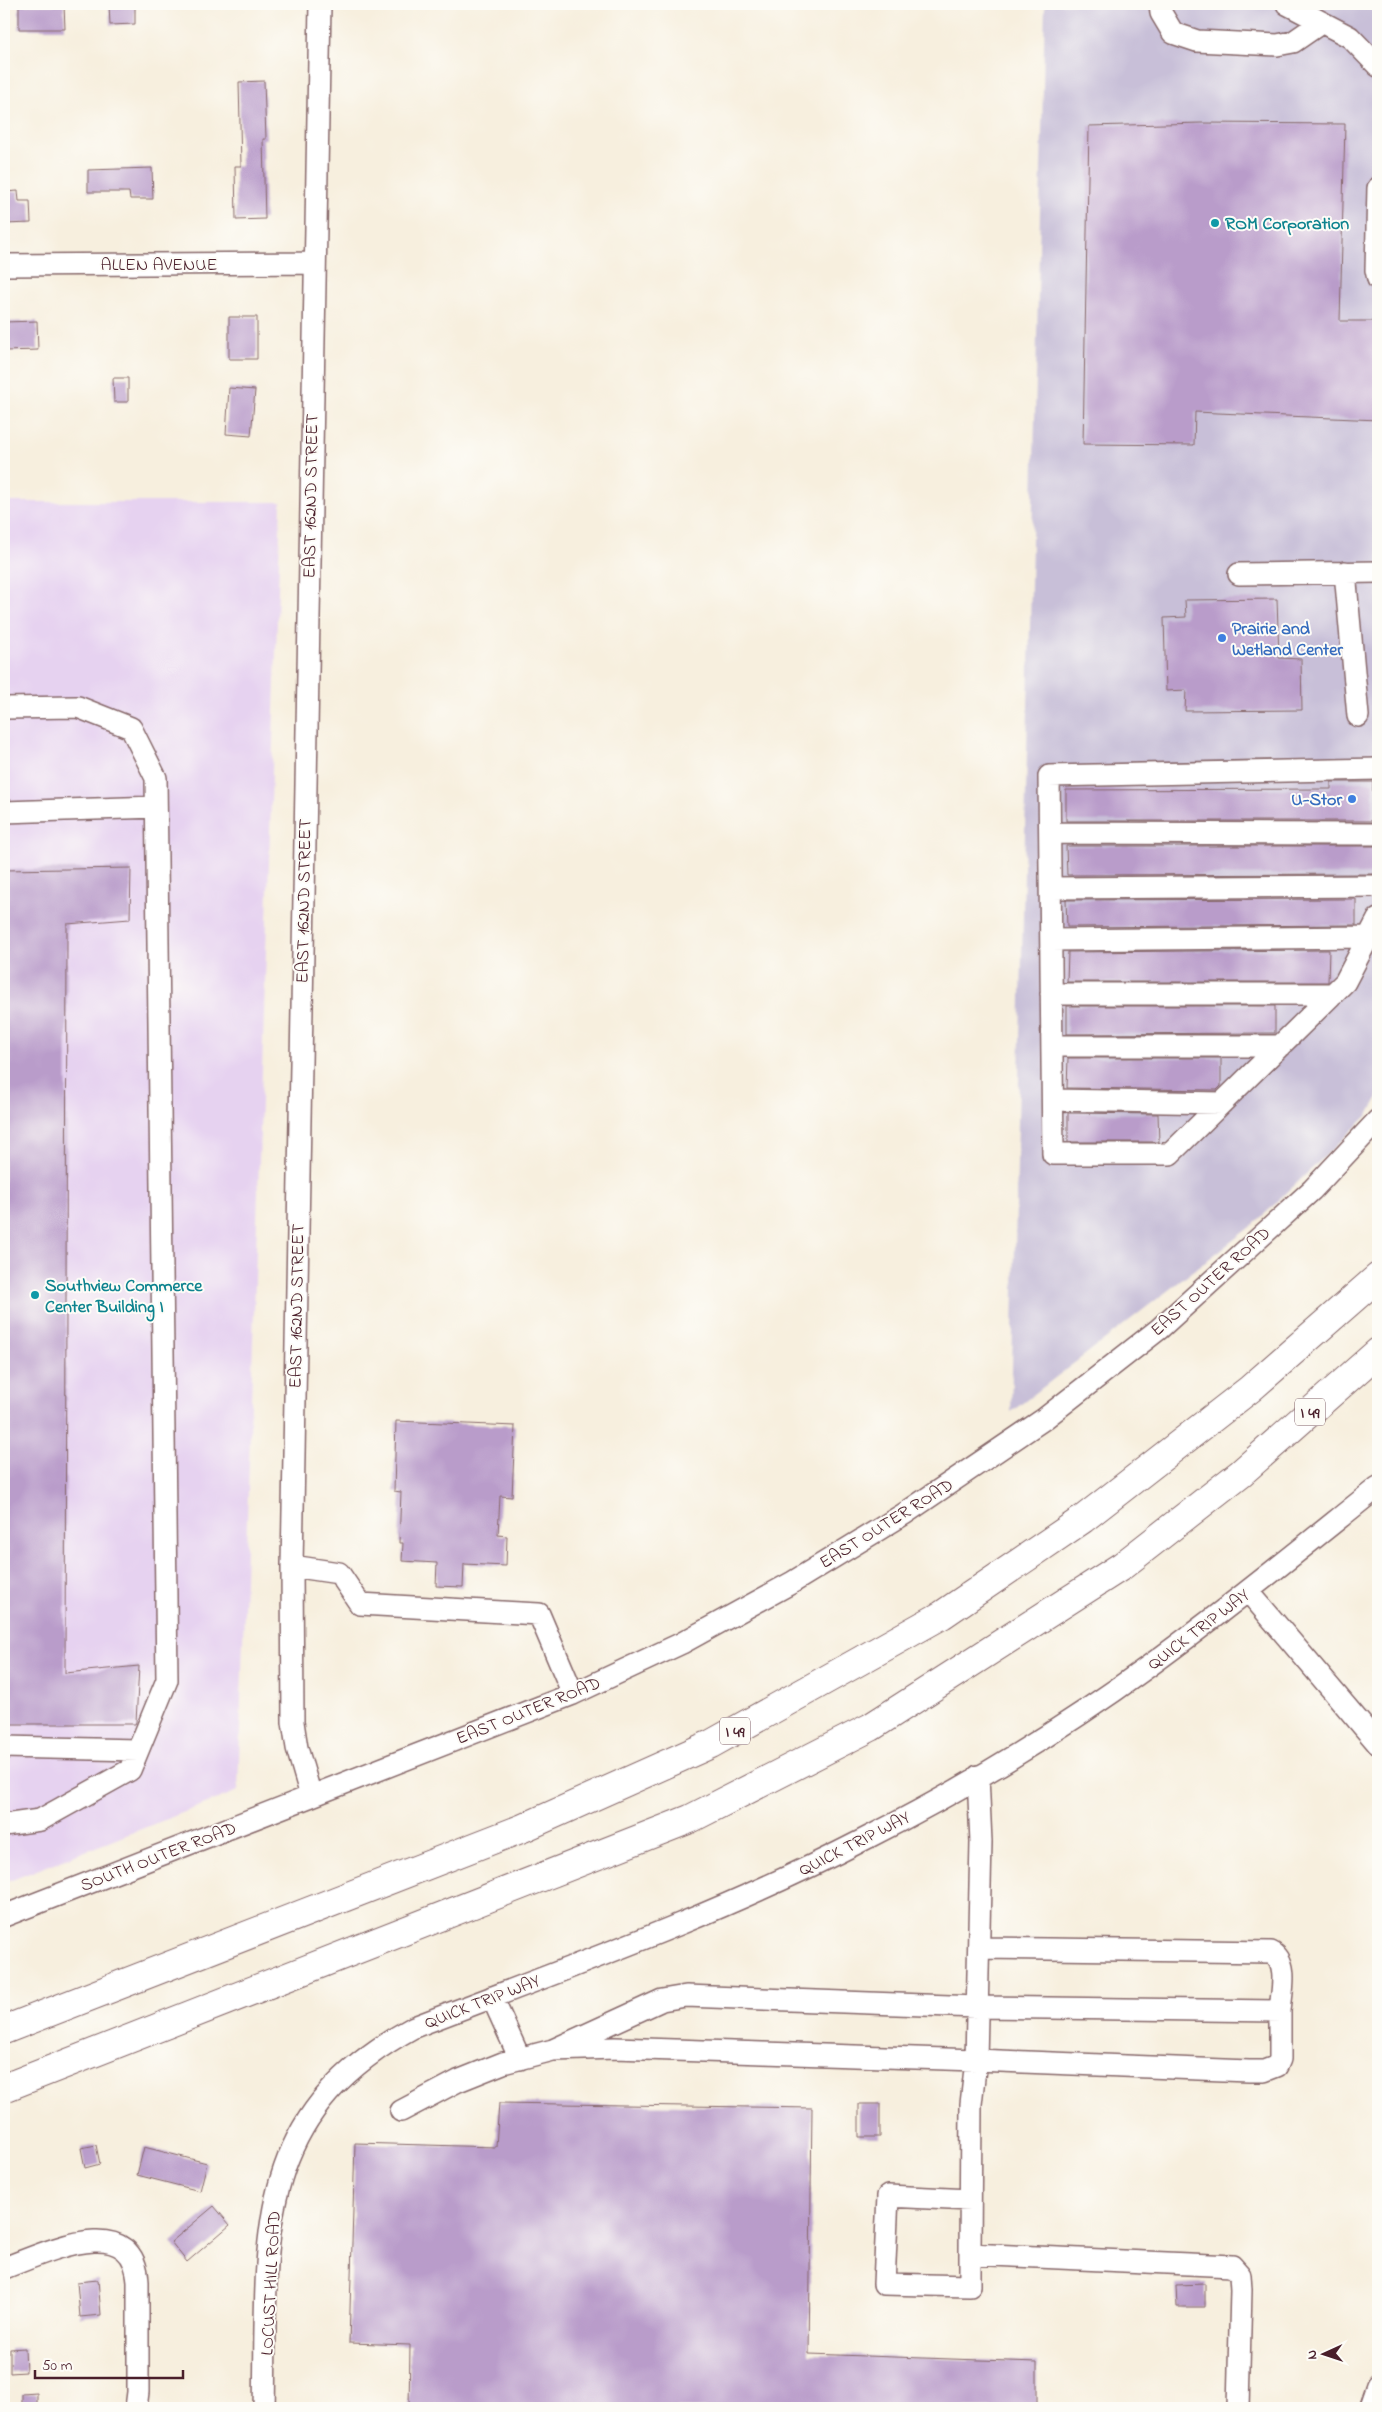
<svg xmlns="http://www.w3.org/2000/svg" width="1382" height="2412" font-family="'Indie Flower',sans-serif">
<rect width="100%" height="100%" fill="#fdfcf7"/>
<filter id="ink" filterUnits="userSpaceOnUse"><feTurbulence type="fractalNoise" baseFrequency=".02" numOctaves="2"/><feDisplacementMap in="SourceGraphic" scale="10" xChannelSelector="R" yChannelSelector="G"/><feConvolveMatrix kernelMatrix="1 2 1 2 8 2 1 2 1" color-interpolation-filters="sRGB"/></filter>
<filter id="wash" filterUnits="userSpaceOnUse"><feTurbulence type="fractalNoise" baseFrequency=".0096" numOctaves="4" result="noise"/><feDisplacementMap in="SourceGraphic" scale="20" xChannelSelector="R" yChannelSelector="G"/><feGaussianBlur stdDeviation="1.12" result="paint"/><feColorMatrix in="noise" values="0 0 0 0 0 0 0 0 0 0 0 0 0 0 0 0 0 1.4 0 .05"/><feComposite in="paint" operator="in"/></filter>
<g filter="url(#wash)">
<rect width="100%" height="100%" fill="#f7efde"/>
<path fill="#e6d2f0" d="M4,502H281L238,1791L4,1883Z"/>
<path fill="#c8bfd8" d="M1045,4H1378V1097L1368,1115L1254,1224L1011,1412Z"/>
<g id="blocks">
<path fill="#b99cca" d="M109,4H135V24L110,25Z
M19,5H64L65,29H19Z
M264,81L266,139H263L265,219L236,220L235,166H241L239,82Z
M1201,123L1345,124L1340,321H1378V420L1195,412L1194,445L1083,444L1089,126Z
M152,168L153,199H130L129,192H88V170Z
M18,191L19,201H30L31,223L4,224V192Z
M229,317H257V359H229Z
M37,321L38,350L4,351V322Z
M113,378H128V402H114Z
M229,388L255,390L251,436L226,434Z
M1277,599L1279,658L1301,659L1302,710L1185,711L1186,690L1166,691L1164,618L1186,617L1185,600Z
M1331,782H1373L1372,821H1066V790L1331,789Z
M1066,846H1378V874L1067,875Z
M131,868L130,919L67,924L65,1673L139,1666L136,1722L135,1724H4V870Z
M1356,899V925L1067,927L1066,900Z
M1329,950L1328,982H1067L1068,952Z
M1067,1006H1275V1033L1067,1034Z
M1068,1058H1221V1086L1217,1090L1067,1088Z
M1068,1113L1158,1114L1159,1142H1068Z
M396,1421L515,1426L512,1497L500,1496L498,1535L507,1536L506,1566L464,1564L463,1587L436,1586L437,1563L402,1561L403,1543H399L401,1492L394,1491Z
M499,2103L812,2108L809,2354L1037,2362V2408H409L410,2345L349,2343L355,2143L496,2147Z
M859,2104H880V2137H859Z
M96,2145L100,2164L85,2168L81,2148Z
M144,2147L207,2163L200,2191L137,2175Z
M214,2206L230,2225L187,2262L171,2242Z
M98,2280L101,2315L80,2317L77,2282Z
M1205,2284V2307H1177L1176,2285Z
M25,2348L26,2372L10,2373V2349Z
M37,2393V2408H22V2394Z"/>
</g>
</g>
<g filter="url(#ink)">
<use href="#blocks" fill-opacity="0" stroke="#87686a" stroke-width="1"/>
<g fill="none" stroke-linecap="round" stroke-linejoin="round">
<g stroke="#87686a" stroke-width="24">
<path id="minor" d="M1160,4L1161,13L1173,33L1197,41L1277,45L1293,42L1322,22
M1287,4L1350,37L1378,66
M1378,188L1376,270L1378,279
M4,265L314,263
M1345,572L1358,716
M1239,574L1378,572
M4,708L78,707L131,728L156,778L167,1680L130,1770L40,1820L4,1825
M1378,769L1049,776L1053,1154H1170L1345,982L1378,919
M4,812L156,807
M1050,833L1378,834
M1051,888L1378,886
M1051,940L1369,937
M1051,994H1333
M1052,1046H1280
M1053,1100L1222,1103
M292,1566L339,1573L360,1604L539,1614L573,1694
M1248,1591L1378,1744
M4,1747L138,1750
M311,1796L297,1748L293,1722L292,1566L320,4
M4,1916L573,1694L682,1643L793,1582L904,1514L1044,1419L1159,1329L1312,1190L1378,1120
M492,1997L520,2059
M553,2050L662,2000L686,1996L977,2007L1280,2011C1281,1994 1290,1961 1271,1952L979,1948
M401,2111L458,2081L503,2063L553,2050L615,2048L976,2060L981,1842L978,1776
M970,2254V2286L884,2284L888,2196L970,2200
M4,2268C43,2254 134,2208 138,2282V2392L136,2408
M264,2408C268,2244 247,2118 414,2027C565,1969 718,1915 863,1840C962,1790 1059,1732 1149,1666C1228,1609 1303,1547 1378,1487
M1238,2408L1241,2290L1240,2275L1232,2266L970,2254L971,2104L976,2060L1249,2071H1264L1277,2066L1280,2059V2011
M1370,2408L1378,2385"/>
</g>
<g stroke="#87686a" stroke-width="30">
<path id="highway" d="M4,2030L523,1828L711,1744L942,1615L1083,1519L1250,1389L1378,1277
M4,2088L690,1819L871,1727L1122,1566L1241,1473L1378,1352"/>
</g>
<use href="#minor" stroke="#fff" stroke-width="21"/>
<use href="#highway" stroke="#fff" stroke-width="28"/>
</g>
</g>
<g fill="#0f9aa8" stroke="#fdfcf7" stroke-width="2">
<circle cx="1215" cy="223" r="5"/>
<circle cx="35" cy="1295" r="5"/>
</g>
<g fill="#3f7fe0" stroke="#fdfcf7" stroke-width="2">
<circle cx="1222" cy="638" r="5"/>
<circle cx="1352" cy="799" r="5"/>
</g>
<g text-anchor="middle" stroke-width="4" stroke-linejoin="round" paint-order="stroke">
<g fill="#fdfcf7" stroke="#806168" stroke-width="1">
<rect x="1295" y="1398.5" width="30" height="27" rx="4"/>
<rect x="720" y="1717.5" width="30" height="27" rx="4"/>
</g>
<g font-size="16" font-weight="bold" fill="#4a1f2b">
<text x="1310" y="1418">I 49</text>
<text x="735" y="1737">I 49</text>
</g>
<g font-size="18" font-weight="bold" fill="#0d838f" stroke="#fdfcf7" text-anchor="start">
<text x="1225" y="229">ROM Corporation</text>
<text x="45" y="1291">Southview Commerce<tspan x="45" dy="21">Center Building I</tspan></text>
</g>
<g font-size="18" fill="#4a1f2b" stroke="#fdfcf7">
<text x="159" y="270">ALLEN AVENUE</text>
<text transform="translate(310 496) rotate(-89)" y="6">EAST 162ND STREET</text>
<text transform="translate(303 901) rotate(-89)" y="6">EAST 162ND STREET</text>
<text transform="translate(1210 1281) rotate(-42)" y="6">EAST OUTER ROAD</text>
<text transform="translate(296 1306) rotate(-89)" y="6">EAST 162ND STREET</text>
<text transform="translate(886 1523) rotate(-32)" y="6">EAST OUTER ROAD</text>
<text transform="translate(1198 1629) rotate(-37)" y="6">QUICK TRIP WAY</text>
<text transform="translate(528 1710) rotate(-22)" y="6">EAST OUTER ROAD</text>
<text transform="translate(854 1843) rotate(-27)" y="6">QUICK TRIP WAY</text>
<text transform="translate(158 1856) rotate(-21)" y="6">SOUTH OUTER ROAD</text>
<text transform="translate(482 2001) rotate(-21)" y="6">QUICK TRIP WAY</text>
<text transform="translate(270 2283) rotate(-87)" y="6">LOCUST HILL ROAD</text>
</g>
<g font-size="18" font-weight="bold" fill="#366cbe" stroke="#fdfcf7" text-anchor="start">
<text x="1232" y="634">Prairie and<tspan x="1232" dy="21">Wetland Center</tspan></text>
<text x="1342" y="805" text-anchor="end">U-Stor</text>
</g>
</g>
<rect width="1382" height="2412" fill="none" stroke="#fdfcf7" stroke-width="20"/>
<g transform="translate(1324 2354) rotate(267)" stroke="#fdfcf7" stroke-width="4" paint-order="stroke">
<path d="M0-4L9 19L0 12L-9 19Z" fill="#4a1f2b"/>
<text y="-8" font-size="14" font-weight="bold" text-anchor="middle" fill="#4a1f2b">N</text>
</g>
<path d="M35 2370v8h148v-8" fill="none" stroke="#4a1f2b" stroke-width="2.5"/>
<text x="42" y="2370" font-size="15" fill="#4a1f2b" stroke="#fdfcf7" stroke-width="4" paint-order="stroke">50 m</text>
</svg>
